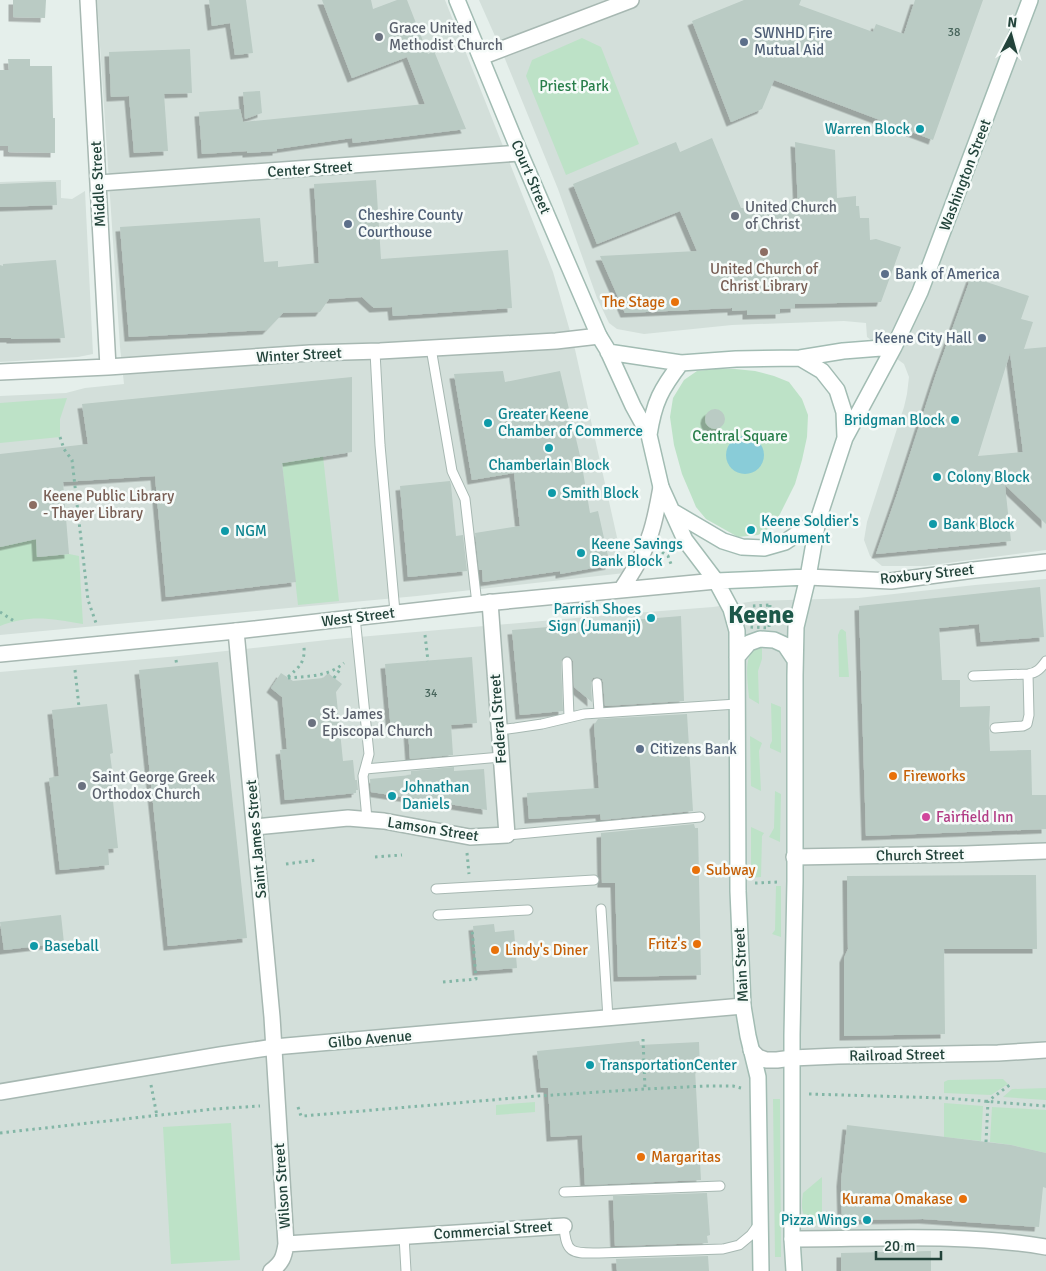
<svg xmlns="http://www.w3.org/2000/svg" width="1046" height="1271" font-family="Signika,sans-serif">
<defs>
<filter id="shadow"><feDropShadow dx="-4.5" dy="4.5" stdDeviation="0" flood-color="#0004"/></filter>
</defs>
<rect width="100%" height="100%" fill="#e5efeb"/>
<path fill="#d3dfda" d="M97,0H445L553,272L574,345L625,573L417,596L0,635V396L66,393L85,388L124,384L120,347Z
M479,0H1046V550L925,566H882L870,556L864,540L867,522L904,407L907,394L909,377L904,364L867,337L866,323L844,321L732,325L644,334L617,329L609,323L597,298L558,189L503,54Z
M61,180V198L72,199L85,191L93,354L78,357L0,362V182Z
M1046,579V1271H0V672L179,656L336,639L622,614L713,607L756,601L858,598L975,585Z"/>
<path fill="#bde2c7" d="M582,38L601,47L639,144L566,175L526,76L532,60Z
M715,369H735L755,371L774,376L789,382L802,399L808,415L807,437L802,460L795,484L780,514L771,527L758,535L738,537L706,519L696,507L691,495L682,474L674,445L670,417L673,398L684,380L697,371Z
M67,398L60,419V437L0,443V403Z
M323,456L339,601L298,605L282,463Z
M36,539L38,557L69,554L79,556L83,624C52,619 31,614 0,626V547Z
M842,629L846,632V635L849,677H839L838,635L840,630Z
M758,646L762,647V659L758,671L759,704L749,698C748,683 742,653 758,646Z
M771,703L781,707V753L770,748V745L772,741Z
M750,736L762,743L759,751L761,791L751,786Z
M775,791L781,794L780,842L769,837L774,828Z
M751,827L764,833L762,836L761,877L751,878Z
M776,886H781V937L772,934L775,930Z
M1003,1079L1008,1084L991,1095L944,1093V1082L948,1080Z
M1046,1088V1100L1003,1097L1012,1089Z
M773,1099H780L781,1257H775Z
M535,1102V1112L496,1115V1105Z
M944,1103L983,1106L981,1141L944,1137Z
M992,1107L1046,1110V1153L1011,1145L990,1142Z
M231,1123L240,1260L171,1264L163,1127Z
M822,1177V1213L816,1225C800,1217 801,1208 803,1193Z"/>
<path fill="#89ccd8" d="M726 455a19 19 0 1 1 38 0a19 19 0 1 1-38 0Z"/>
<path fill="#bacbc4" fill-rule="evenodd" filter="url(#shadow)" d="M13,0H46L45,18L13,17Z
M209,0H246L253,53L235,55L230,23L212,26Z
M322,0H371L373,9L397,0H407L428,54L434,51L466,129L353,143L352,138L277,149V151L247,153V151L202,154L199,112L240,109L243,122L425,104L407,57L352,78Z
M744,0H801L799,5L873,32L876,24L904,34L915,0H983L933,140L774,80L762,109L731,122L692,21Z
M190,49L192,93L164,94L168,151L134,153L129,96L111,97L109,52Z
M8,59H30V66H52L53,118H55V153L8,152V146H0V70H9Z
M260,91L262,113L245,119L243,92Z
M712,138L741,208L798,206L795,142L835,150L837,198L856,196V206H859L860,218H869L870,240L876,239L901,247L881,302L795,304V308L780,309V314L747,315V310L732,311V308L625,313L600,256L697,251L680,211L597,244L573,184L676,142L680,152Z
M376,180L381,259L508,250L512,308L393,316L392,307L374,308L362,297L329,299L320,312L283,313L267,330L129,337L120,227L260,218L264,262L278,261V267L319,263L314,184Z
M46,182H56L57,205L0,207V184Z
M56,260L65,338L11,339V338H0V265L3,266V264Z
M971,277L1029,296L1021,319L1033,322L1024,349L1046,347V524L1005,485L1011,541L876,554L897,494L936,374ZM1010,353L1023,452L978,456Z
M503,371L505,382L560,371L581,460L590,513L598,511L610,565L560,574V571L483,582L482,570H479L475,533L520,526L514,473L472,480L454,374Z
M352,377V452L282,463L296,582L166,597L155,476L63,482L69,554L37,557L36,539L0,547V454L88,444L82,404Z
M705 419a10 10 0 1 1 20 0a10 10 0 1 1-20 0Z
M450,481L451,485L456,536L463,535L467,571L408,577L400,486Z
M1040,587L1044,637L981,642L979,624L939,628L942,680H960V707L990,706L989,728L990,751L1031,750L1032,795H1046V829L866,836L859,606Z
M681,616L684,701L605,706L603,682L602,679L597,677L593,678L591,681L592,702L574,687L573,661L570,657L566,656L562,659L561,662L563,711L520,715L512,630Z
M472,657L477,723L451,725L453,755L410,759L408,730L391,731L385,664Z
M218,662L247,938L168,946L139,670Z
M281,673L293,681L323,678L328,673L342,684L336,692L343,761L353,760L355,780H357L358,790H356V793L285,800L280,750L287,749L282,697L271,688Z
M107,704L113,753L110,754L115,792H112L118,848L108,849L109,865L60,870L49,778L59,776L52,710Z
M687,714L693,811L601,820L600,814L529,819L527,793L599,788L594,725L598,719Z
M454,767V771L484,769L487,810L371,792L370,779L411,775V771Z
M694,824L695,828H698L701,975L618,977L615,883H602L601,833Z
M1036,875L1037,949H944L945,1034L844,1036V958L848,949L847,876Z
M61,915L64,943L4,950L0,922Z
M494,924L495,932L514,930L517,968L477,971L473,926Z
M639,1041L640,1045L699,1042L700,1069H695L701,1180L585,1185L582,1135L551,1137L548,1088H541L537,1051Z
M847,1125L1011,1145L1046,1153V1188L1043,1187L1039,1227L923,1219L842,1220L841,1182Z
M707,1193L710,1235L707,1236L708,1243L615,1246L613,1196Z
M931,1251V1271H841V1253Z
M708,1256L709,1271H617L616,1259Z"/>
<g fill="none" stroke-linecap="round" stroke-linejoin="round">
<g stroke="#a7b8b2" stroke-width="11">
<path id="service" d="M431,348L452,471L465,499L477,604
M375,352L380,445L395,612
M355,617L369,754L363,776L367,819
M567,662L569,717
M973,676L1028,674C1037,673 1041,668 1046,661
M597,683L599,712
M995,728L1023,726L1027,724L1029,715L1028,674
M499,730L515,728L542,724L584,714L737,704
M365,769L501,757
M507,835L700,817
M436,889L594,880
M601,909L608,1018
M438,915L528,910
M564,1192L720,1186
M564,1226C566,1255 573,1253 599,1253L723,1249L739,1245L751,1235L759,1224
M404,1236L406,1271"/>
</g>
<g stroke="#a7b8b2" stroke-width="18">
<path id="minor" d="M88,0L108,367
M481,57L631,0
M99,183L520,153
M0,372L108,367L310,353L380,351L556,341L599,336
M236,631L272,1017L286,1244C284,1257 282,1263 271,1271
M255,827L348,818L384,821L470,837L507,835L490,602
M794,857L965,854L1046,851
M751,1050L758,1057L766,1060H777L792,1058L838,1056L998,1053L1046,1050
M792,1239C876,1239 963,1233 1046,1247
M286,1244L564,1226"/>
</g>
<g stroke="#a7b8b2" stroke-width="18">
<path id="tertiary" d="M808,577L891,581L974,570L1046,562
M621,590C632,573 643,556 649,538C655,522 658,504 661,487
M0,654L236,631L485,603L716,581
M0,1092L220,1055L274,1047L743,1006"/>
</g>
<g stroke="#a2bcb3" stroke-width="18">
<path id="secondary" d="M457,0L520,153L599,336L607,349L633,406L649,435L661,487L685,540L716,581L731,609L737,631L738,891L743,1006L748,1036L758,1077L761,1271
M608,352L681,363L736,359L800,358L843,351L894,347
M800,358L822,371L837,390L844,412L845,437
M649,435C654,402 661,389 681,363
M672,511L723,541L742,547L764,548L785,542L818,520
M716,581L808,577
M737,657L749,643L760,639L774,640L785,645L795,660
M794,1271L792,1239V1035L795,881V675L796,627L808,577L818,520L845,438L894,347L920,292L1030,0"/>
</g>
<path stroke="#83b6a6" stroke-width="3" stroke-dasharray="2.5 4" stroke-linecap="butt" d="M60,437L64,449L72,460L88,600L96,623
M662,552L668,556L671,564
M770,605L769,628L750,627L751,606Z
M0,612L14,621
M425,635L428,661
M176,660L177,666
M75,670L79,707
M288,677C299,667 305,663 304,647
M288,678C308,676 328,677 344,663
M334,678L341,668
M467,853L469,874
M375,857L402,855
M286,864L317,860
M755,883L779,882
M443,982L476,979L472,928
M643,1039L645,1089
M151,1085L157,1116
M809,1094L944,1098L1046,1106
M298,1107L301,1116H303L538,1096L645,1089L706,1086H733L741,1088
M0,1133L214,1109L260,1106
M986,1142L988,1101L1011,1084"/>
<use href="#service" stroke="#fff" stroke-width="9"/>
<use href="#minor" stroke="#fff" stroke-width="15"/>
<use href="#tertiary" stroke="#fff" stroke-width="15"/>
<use href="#secondary" stroke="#fff" stroke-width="15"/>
</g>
<g fill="#6b7280" stroke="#f6fbf9" stroke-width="2">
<circle cx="379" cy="37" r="5"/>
<circle cx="735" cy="216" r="5"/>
<circle cx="312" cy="723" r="5"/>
<circle cx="82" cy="786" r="5"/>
</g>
<g fill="#5c6f8a" stroke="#f6fbf9" stroke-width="2">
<circle cx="744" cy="42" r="5"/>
<circle cx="348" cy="224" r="5"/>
<circle cx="885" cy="274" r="5"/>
<circle cx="982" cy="338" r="5"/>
<circle cx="640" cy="749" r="5"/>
</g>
<g fill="#0f9aa8" stroke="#f6fbf9" stroke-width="2">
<circle cx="920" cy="129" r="5"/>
<circle cx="955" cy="420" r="5"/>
<circle cx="488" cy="423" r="5"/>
<circle cx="549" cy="448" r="5"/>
<circle cx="937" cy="477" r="5"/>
<circle cx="552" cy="493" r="5"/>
<circle cx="933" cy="524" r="5"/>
<circle cx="751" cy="530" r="5"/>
<circle cx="225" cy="531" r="5"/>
<circle cx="581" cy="553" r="5"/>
<circle cx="651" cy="618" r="5"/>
<circle cx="392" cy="796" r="5"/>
<circle cx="34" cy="946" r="5"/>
<circle cx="590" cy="1065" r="5"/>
<circle cx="867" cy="1220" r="5"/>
</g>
<g fill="#8d6e63" stroke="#f6fbf9" stroke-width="2">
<circle cx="764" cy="252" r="5"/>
<circle cx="33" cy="505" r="5"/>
</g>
<g fill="#e8710a" stroke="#f6fbf9" stroke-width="2">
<circle cx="675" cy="302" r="5"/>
<circle cx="893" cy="776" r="5"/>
<circle cx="696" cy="870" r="5"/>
<circle cx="697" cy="944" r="5"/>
<circle cx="495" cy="950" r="5"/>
<circle cx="641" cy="1157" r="5"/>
<circle cx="963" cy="1199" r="5"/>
</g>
<circle fill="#d1479c" stroke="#f6fbf9" stroke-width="2" cx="926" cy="817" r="5"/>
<g text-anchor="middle" stroke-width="5" stroke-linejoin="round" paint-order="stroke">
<g font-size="12" fill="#48655c">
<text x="954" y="36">38</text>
<text x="431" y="697">34</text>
</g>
<g font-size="15" fill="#5b616d" stroke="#f6fbf9" text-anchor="start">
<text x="389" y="33">Grace United<tspan x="389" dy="17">Methodist Church</tspan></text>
<text x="745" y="212">United Church<tspan x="745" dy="17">of Christ</tspan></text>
<text x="322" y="719">St. James<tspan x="322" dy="17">Episcopal Church</tspan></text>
<text x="92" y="782">Saint George Greek<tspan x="92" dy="17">Orthodox Church</tspan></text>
</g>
<g font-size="15" fill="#4e5e75" stroke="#f6fbf9" text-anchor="start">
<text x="754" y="38">SWNHD Fire<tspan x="754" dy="17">Mutual Aid</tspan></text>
<text x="358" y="220">Cheshire County<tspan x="358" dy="17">Courthouse</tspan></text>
<text x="895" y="279">Bank of America</text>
<text x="972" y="343" text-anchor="end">Keene City Hall</text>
<text x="650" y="754">Citizens Bank</text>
</g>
<g font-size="15" fill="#287e4a" stroke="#f6fbf9">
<text x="574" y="91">Priest Park</text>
<text x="740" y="441">Central Square</text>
</g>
<g font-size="15" fill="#0d838f" stroke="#f6fbf9" text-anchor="start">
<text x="910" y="134" text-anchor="end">Warren Block</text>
<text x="498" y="419">Greater Keene<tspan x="498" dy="17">Chamber of Commerce</tspan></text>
<text x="945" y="425" text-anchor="end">Bridgman Block</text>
<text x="549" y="470" text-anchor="middle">Chamberlain Block</text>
<text x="947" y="482">Colony Block</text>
<text x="562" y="498">Smith Block</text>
<text x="761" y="526">Keene Soldier's<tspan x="761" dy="17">Monument</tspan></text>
<text x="943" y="529">Bank Block</text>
<text x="235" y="536">NGM</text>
<text x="591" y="549">Keene Savings<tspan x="591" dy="17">Bank Block</tspan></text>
<text x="641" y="614" text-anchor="end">Parrish Shoes<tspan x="641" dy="17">Sign (Jumanji)</tspan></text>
<text x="402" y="792">Johnathan<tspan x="402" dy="17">Daniels</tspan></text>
<text x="44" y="951">Baseball</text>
<text x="600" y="1070">TransportationCenter</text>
<text x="857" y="1225" text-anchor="end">Pizza Wings</text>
</g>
<g font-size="15" fill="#22433a" stroke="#f6fbf9">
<text transform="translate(310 169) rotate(-4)" y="5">Center Street</text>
<text transform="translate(965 175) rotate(-69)" y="5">Washington Street</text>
<text transform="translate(531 177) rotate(67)" y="5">Court Street</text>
<text transform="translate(98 184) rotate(-93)" y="5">Middle Street</text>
<text transform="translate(299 355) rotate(-3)" y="5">Winter Street</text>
<text transform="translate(927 574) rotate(-6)" y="5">Roxbury Street</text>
<text transform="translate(358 617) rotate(-7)" y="5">West Street</text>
<text transform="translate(498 719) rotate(-94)" y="5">Federal Street</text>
<text transform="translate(433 829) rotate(9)" y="5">Lamson Street</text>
<text transform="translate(256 839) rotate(-95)" y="5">Saint James Street</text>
<text transform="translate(920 855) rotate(-1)" y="5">Church Street</text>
<text transform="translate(741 965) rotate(-93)" y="5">Main Street</text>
<text transform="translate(370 1039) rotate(-5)" y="5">Gilbo Avenue</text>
<text transform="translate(897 1055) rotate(-1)" y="5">Railroad Street</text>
<text transform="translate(282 1186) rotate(-94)" y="5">Wilson Street</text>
<text transform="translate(493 1230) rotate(-4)" y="5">Commercial Street</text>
</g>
<g font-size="15" fill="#785e54" stroke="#f6fbf9">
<text x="764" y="274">United Church of<tspan x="764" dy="17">Christ Library</tspan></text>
<text x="43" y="501" text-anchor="start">Keene Public Library<tspan x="43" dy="17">- Thayer Library</tspan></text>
</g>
<g font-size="15" fill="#c56008" stroke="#f6fbf9" text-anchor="start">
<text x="665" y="307" text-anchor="end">The Stage</text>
<text x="903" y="781">Fireworks</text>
<text x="706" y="875">Subway</text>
<text x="687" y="949" text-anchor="end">Fritz's</text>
<text x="505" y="955">Lindy's Diner</text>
<text x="651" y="1162">Margaritas</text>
<text x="953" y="1204" text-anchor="end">Kurama Omakase</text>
</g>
<g font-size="15" fill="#b23c85" stroke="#f6fbf9" text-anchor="start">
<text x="936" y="822">Fairfield Inn</text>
</g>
<g font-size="25" font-weight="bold" fill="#1c5849" stroke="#f6fbf9">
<text x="761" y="623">Keene</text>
</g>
</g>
<g transform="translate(1011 35) rotate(6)" stroke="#f6fbf9" stroke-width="4" paint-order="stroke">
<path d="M0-4L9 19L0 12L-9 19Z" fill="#22433a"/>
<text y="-8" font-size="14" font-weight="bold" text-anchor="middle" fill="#22433a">N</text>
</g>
<path d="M876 1251v8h65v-8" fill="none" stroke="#22433a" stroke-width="2.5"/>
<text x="884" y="1251" font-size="15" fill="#22433a" stroke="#f6fbf9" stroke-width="4" paint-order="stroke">20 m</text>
</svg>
